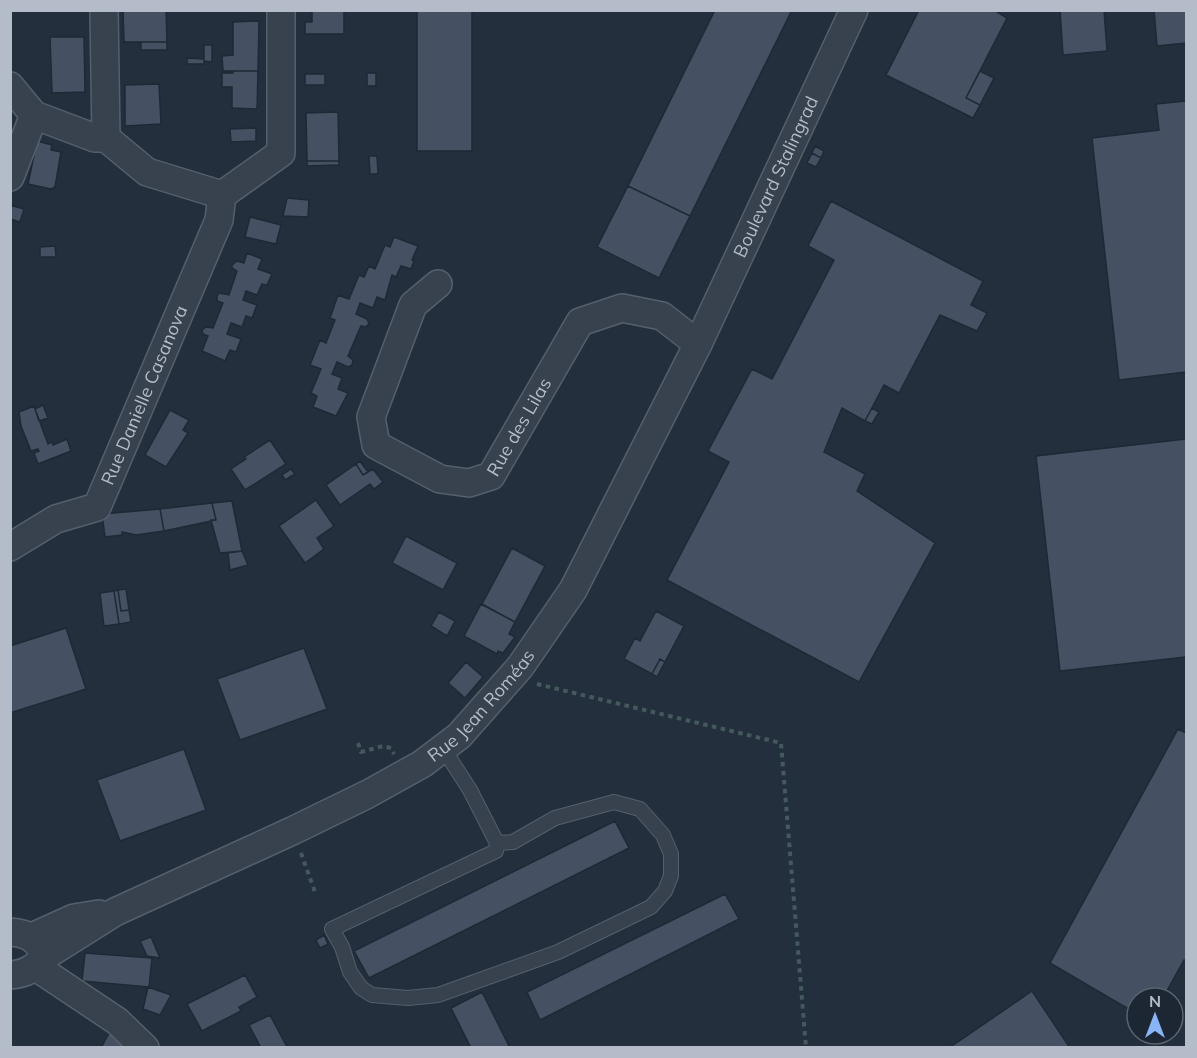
<svg xmlns="http://www.w3.org/2000/svg" width="1197" height="1058" font-family="Mulish,sans-serif">
<rect width="100%" height="100%" fill="#242f3e"/>
<path fill="#455162" stroke="#1f2835" stroke-width="1.5" d="M123,10H166L167,42H124Z
M312,10H344V34H305V22H312Z
M417,10H472V151H417Z
M715,10H792L690,216L628,186Z
M919,10H994L1007,18L966,98L980,105L973,118L886,75Z
M1060,10H1104L1107,51L1063,55Z
M1154,10H1186V43L1157,46Z
M259,21L258,71H223L222,56L233,55V22Z
M50,37H84L85,92L52,93Z
M141,42H167V50H141Z
M204,45H212V62L204,61Z
M187,58L204,59V64H187Z
M233,71H258L257,109L232,108V87H222V73H233Z
M980,71L994,78L980,105L966,98Z
M367,73H376V86H367Z
M305,74H325V85H305Z
M159,84L161,124L125,126V85Z
M1186,101V372L1119,380L1092,138L1159,130L1156,104Z
M338,112L339,161H307L306,113Z
M256,128V141L231,142L230,129Z
M37,141L52,145L51,150L61,152L55,187L51,189L28,184Z
M815,146L824,151L821,158L812,153Z
M812,153L821,158L816,167L807,163Z
M369,156H377L378,174H370Z
M307,161H339V165L307,166Z
M628,186L690,216L659,278L597,247Z
M287,198L309,200L308,217L283,216Z
M831,201L983,281L971,305L987,313L977,331L940,315L899,393L884,385L865,421L842,408L824,452L865,474L857,491L935,543L859,682L667,580L729,462L708,451L752,369L772,379L834,260L808,246Z
M10,205L24,209L20,222L10,219Z
M250,217L281,225L276,244L245,237Z
M394,237L418,246L412,260L414,261L411,269L401,266L396,277L392,275L385,300L377,297L373,308L360,303L356,314L367,319L369,324L365,327L361,326L348,356L353,360L352,365L348,367L337,362L332,374L342,378L338,389L348,393L336,416L313,407L317,396L311,393L321,369L310,365L320,340L326,343L335,320L330,318L338,295L349,299L359,275L364,277L369,266L375,269L385,245L390,247Z
M55,246L56,257H40V247Z
M247,253L262,259L258,269L272,274L267,285L262,284L257,295L246,291L243,300L257,305L252,318L246,316L242,327L231,323L227,334L241,339L236,352L230,350L225,361L202,351L208,336L203,334L202,330L206,327L213,328L223,303L217,301V296L219,293L229,295L237,271L232,268V265L237,261L244,263Z
M43,405L48,418L39,421L35,409Z
M34,406L48,444L52,442L53,445L67,439L71,451L38,464L34,453L39,451L38,449L31,451L21,426L19,412Z
M872,408L879,412L872,424L865,421Z
M170,410L189,420L183,430L188,433L166,467L145,455Z
M1186,439V657L1060,671L1036,456Z
M270,440L286,464L245,490L231,469L246,459L244,457Z
M360,461L368,472L363,475L356,464Z
M356,464L363,475L373,469L383,482L374,489L370,484L340,505L326,485Z
M291,469L295,474L285,480L282,475Z
M316,500L334,526L317,538L324,549L305,563L279,526Z
M232,501L242,551L220,553L211,520H216L212,503Z
M212,503L216,520L164,531L160,509Z
M160,509L164,531L136,535L122,532V535L105,537L102,514Z
M406,536L457,563L443,590L392,563Z
M512,548L545,566L515,622L482,604Z
M242,551L248,565L230,570L228,553Z
M126,589L129,610L121,611L118,590Z
M118,590L121,611L129,610L131,622L119,624L114,591Z
M114,591L119,624L104,626L100,593Z
M481,604L515,622L509,634L515,637L503,653L498,651L497,654L464,636Z
M656,611L684,626L665,662L660,659L652,674L624,659L635,638L640,641Z
M439,612L455,621L447,636L431,626Z
M66,628L86,689L10,713V646Z
M304,648L327,709L240,740L217,679Z
M660,659L665,662L657,677L652,674Z
M466,662L483,677L465,698L448,683Z
M1178,729L1186,733V961L1184,960L1163,998H1137V1014L1050,963Z
M184,749L206,810L120,841L97,780Z
M615,821L629,848L369,978L354,951Z
M725,894L739,919L540,1020L527,992Z
M324,935L328,944L320,948L316,940Z
M151,937L160,958L147,956L140,941Z
M85,953L152,958L149,987L82,981Z
M245,975L257,997L239,1007L241,1011L202,1031L187,1004Z
M148,987L171,995L160,1015L143,1009Z
M1032,991L1070,1048H949Z
M482,992L510,1048H471L451,1008Z
M270,1015L287,1047L261,1048L249,1025Z
M109,1033L132,1047V1048H101Z"/>
<g fill="none" stroke-linecap="round" stroke-linejoin="round">
<g stroke="#565f6c" stroke-width="16">
<path id="service" d="M443,748L470,790L497,843L496,851L332,929L342,947L350,972L361,988L372,995L408,998L438,995L558,952L651,907L665,891L671,876V854L663,835L640,809L614,802L555,818L513,842L497,843"/>
</g>
<g stroke="#565f6c" stroke-width="30">
<g id="minor">
<path d="M104,10L106,138L147,172L222,195"/>
<path d="M10,86L34,115L95,138H106"/>
<path d="M10,177L34,115"/>
<path d="M222,195L281,153V10"/>
<path id="s1" d="M438,284L413,305L371,417L376,445L440,479L469,483L491,476L580,322L622,308L662,316L698,344"/>
<path id="s2" d="M10,547L56,519L97,507L219,220L222,195"/>
<path d="M10,932C29,933 38,940 45,956C35,968 26,974 10,975"/>
<path d="M32,937L74,918L99,914"/>
<path id="s3" d="M45,956L115,912L292,831L368,794L422,764L459,736L520,667L573,590L698,344L854,10"/>
<path d="M36,967L117,1021L145,1048"/>
</g>
</g>
<path stroke="#44595c" stroke-width="4" stroke-dasharray="4.5 4.5" stroke-linecap="butt" d="M537,684L781,743L806,1048
M358,743L361,752L383,746L391,748L394,754
M301,853L315,892"/>
<use href="#service" stroke="#38414e" stroke-width="14"/>
<use href="#minor" stroke="#38414e" stroke-width="27"/>
</g>
<g text-anchor="middle" stroke-width="4.5" stroke-linejoin="round" paint-order="stroke">
<g font-size="18" fill="#b4bcc9" stroke="#1d2633">
<text dy="6" stroke="none"><textPath href="#s3" startOffset="1116">Boulevard Stalingrad</textPath></text>
<text dy="6" stroke="none"><textPath href="#s2" startOffset="218">Rue Danielle Casanova</textPath></text>
<text dy="6" stroke="none"><textPath href="#s1" startOffset="362">Rue des Lilas</textPath></text>
<text dy="6" stroke="none"><textPath href="#s3" startOffset="507">Rue Jean Roméas</textPath></text>
</g>
</g>
<rect width="1197" height="1058" fill="none" stroke="#b4bcc9" stroke-width="24"/>
<g transform="translate(1155 1016)"><circle r="28" fill="#1d2633" stroke="#59626f" stroke-width="1.5"/>
<path d="M0-4.5L10 22L0 15L-10 22Z" fill="#8ab4f8"/>
<text y="-9" font-size="16" font-weight="bold" text-anchor="middle" fill="#b4bcc9">N</text>
</g>
</svg>
